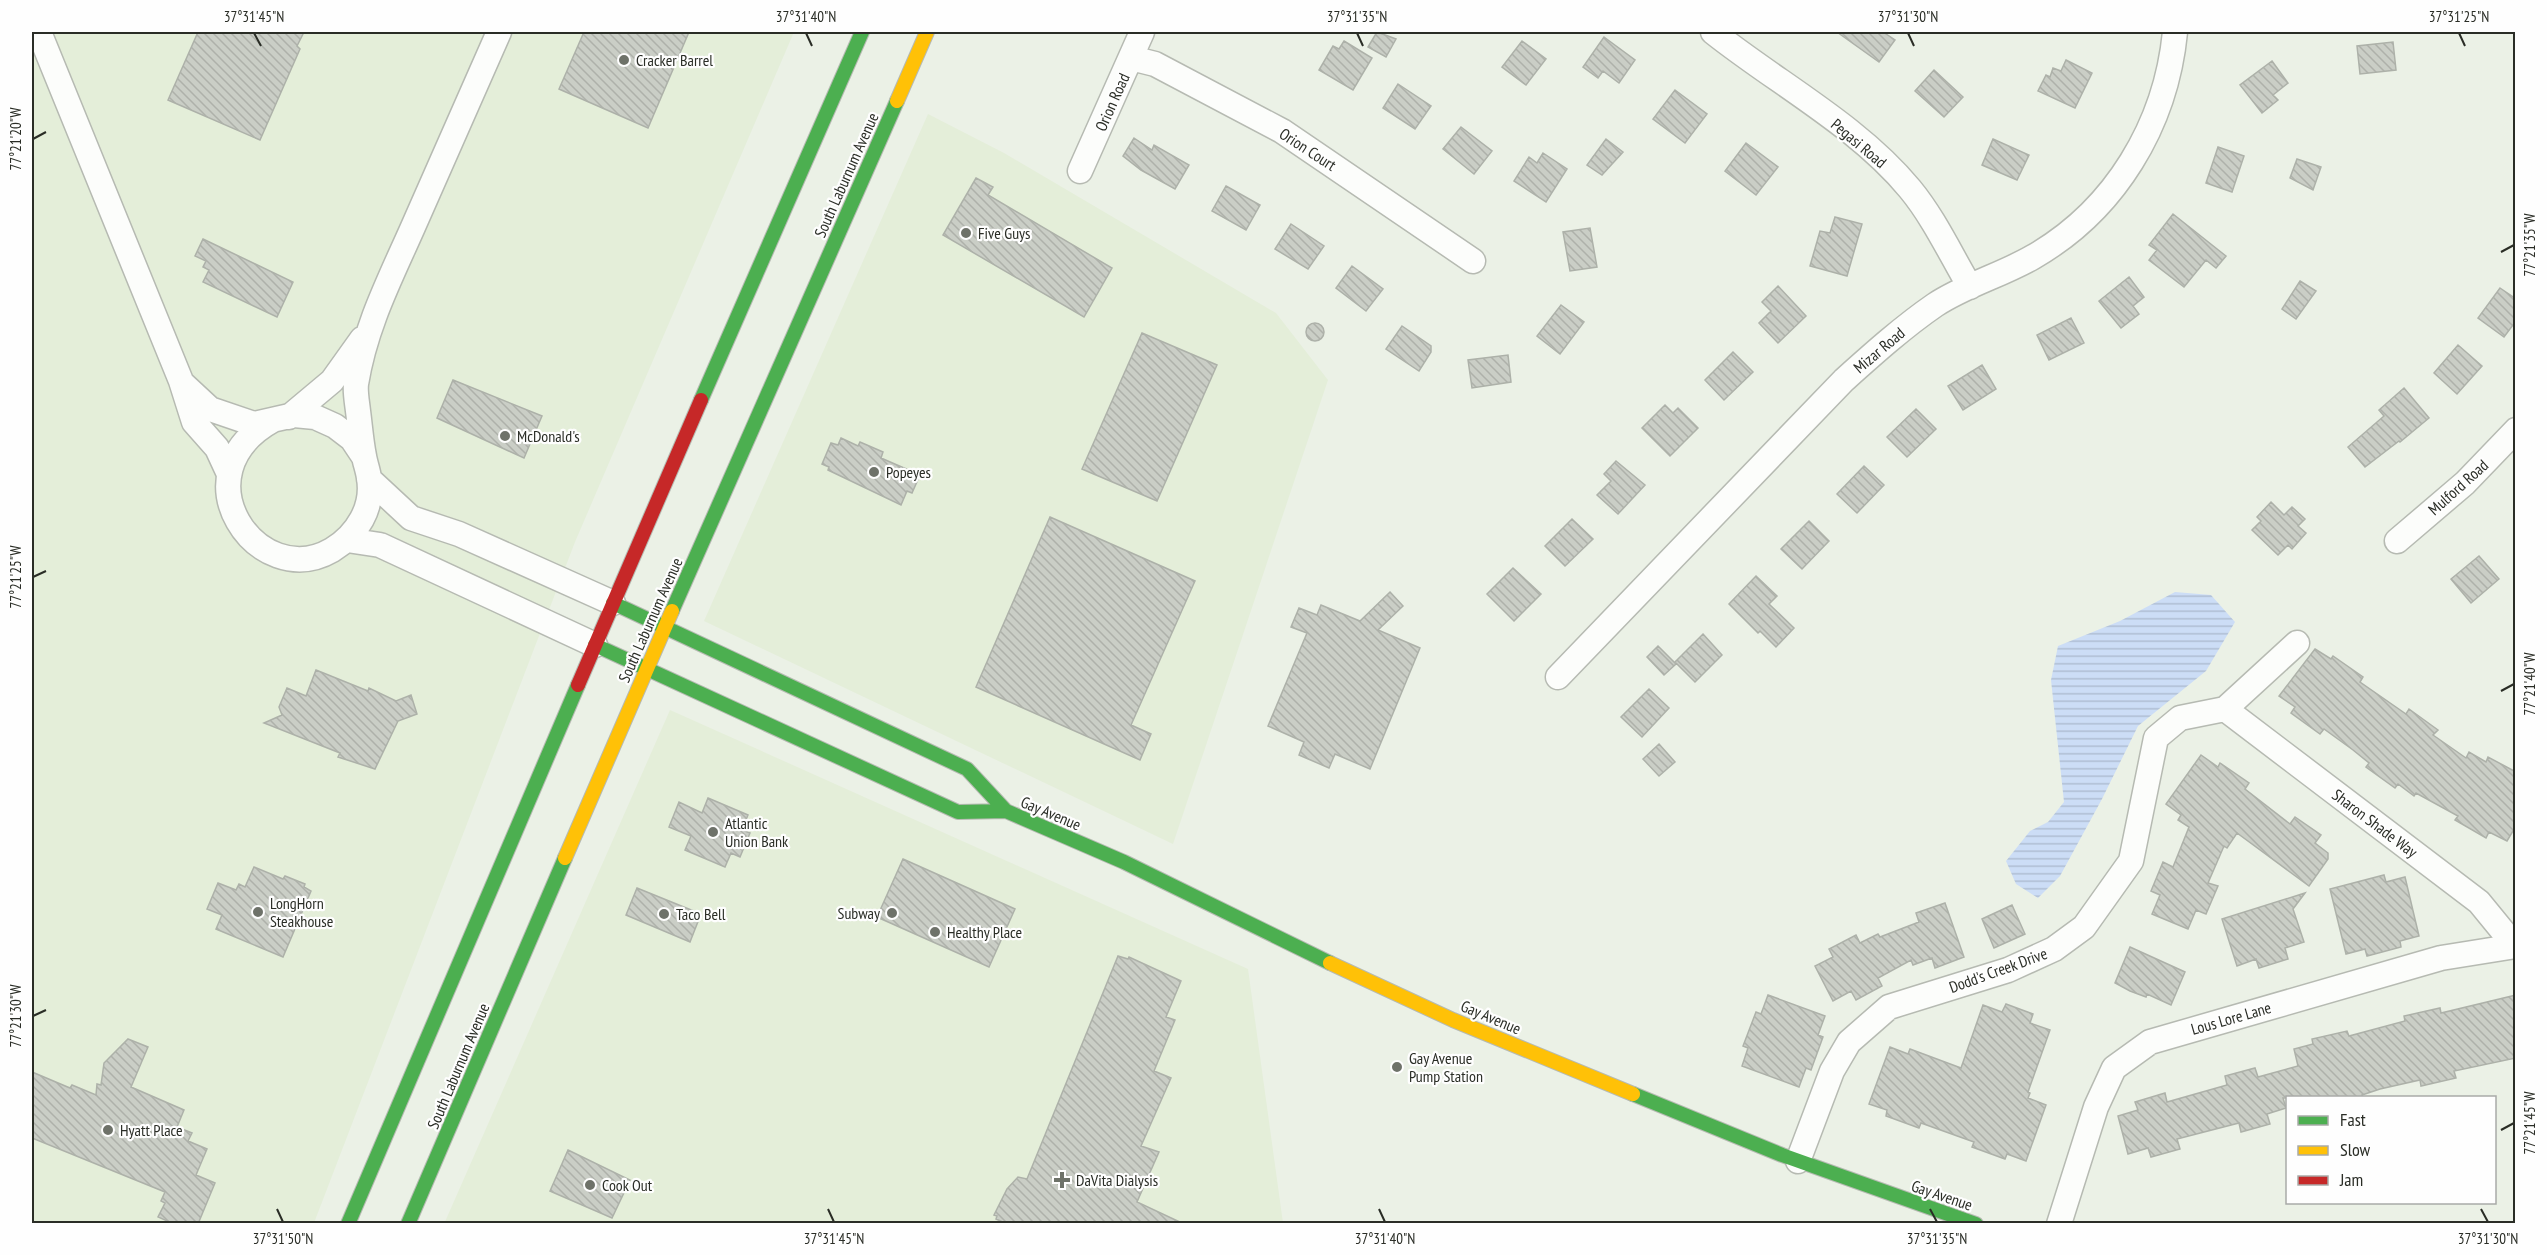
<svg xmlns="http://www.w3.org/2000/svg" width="2547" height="1255" font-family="'PT Sans Narrow',sans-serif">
<defs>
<pattern id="water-rules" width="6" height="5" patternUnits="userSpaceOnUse" patternTransform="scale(1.5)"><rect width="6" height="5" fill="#ccddf6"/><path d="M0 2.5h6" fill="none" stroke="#afbed3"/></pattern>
<pattern id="building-back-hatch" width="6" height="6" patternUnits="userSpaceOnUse" patternTransform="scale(1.5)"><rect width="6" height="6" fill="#cacec6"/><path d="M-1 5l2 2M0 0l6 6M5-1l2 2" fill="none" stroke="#aeb1aa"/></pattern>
</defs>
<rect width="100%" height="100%" fill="#ebf1e6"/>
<path fill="#e4eed9" d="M32,32H794L575,542L314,1223H32Z
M928,114L1004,153L1276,313L1328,380L1173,844L704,621Z
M670,710L1248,969L1283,1223L444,1224Z"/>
<path fill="url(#water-rules)" d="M2175,592L2211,595L2235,622L2206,671L2138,726L2102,799L2060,876L2038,898L2016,884L2006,861L2030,831L2048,822L2064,802L2051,680L2058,646L2120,621Z"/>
<path fill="url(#building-back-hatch)" stroke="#adb1a9" stroke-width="1.5" d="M198,32H304L297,46L300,49L260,140L168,100Z
M584,32H689L648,128L559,89Z
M1377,32L1396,39L1386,57L1368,47Z
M1837,32H1883L1895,40L1879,62Z
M1604,37L1635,60L1619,83L1603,71L1598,78L1583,67Z
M1344,41L1372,58L1353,90L1319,70L1333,46L1339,49Z
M1522,41L1546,59L1526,85L1502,67Z
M2393,42L2396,70L2360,74L2357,46Z
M2066,60L2092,73L2075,108L2038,91L2046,75L2050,77L2053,68L2061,71Z
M2272,61L2288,83L2273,95L2278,100L2262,113L2240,85Z
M1934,70L1963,97L1944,117L1915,91Z
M1398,84L1431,106L1415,129L1383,108Z
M1675,90L1707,114L1685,143L1653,119Z
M1461,127L1492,151L1474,174L1443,149Z
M1134,138L1152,150L1154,145L1189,165L1175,189L1141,170L1123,156Z
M1606,139L1623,152L1602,175L1587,165Z
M1993,139L2029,155L2017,180L1982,165Z
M1746,143L1778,167L1756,195L1725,171Z
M2218,147L2244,156L2232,192L2206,183Z
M1543,153L1567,169L1546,202L1514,181L1529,157L1537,163Z
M2297,159L2321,167L2313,190L2290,178Z
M976,178L993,187L988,195L1112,268L1084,317L943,235Z
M1226,186L1260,205L1246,230L1212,211Z
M2173,214L2226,256L2216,268L2206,260L2184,287L2149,260L2157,250L2149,245Z
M1835,217L1862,224L1847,276L1810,266L1820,231L1830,233Z
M1291,224L1324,246L1308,269L1275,249Z
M1590,228L1597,267L1570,271L1563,232Z
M203,239L293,282L277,317L203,282L209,270L203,267L206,261L195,256Z
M1352,266L1383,289L1366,311L1336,288Z
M2129,277L2144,297L2133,306L2139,314L2121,328L2099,301Z
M2300,281L2316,291L2296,319L2282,309Z
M1778,286L1806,316L1778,343L1759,323L1771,311L1762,302Z
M2500,288L2516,299V321L2504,337L2478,318Z
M1561,305L1584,322L1560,354L1537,336Z
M2071,318L2084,343L2049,360L2037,335Z
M1306 332a9 9 0 1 1 18 0a9 9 0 1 1-18 0Z
M1402,326L1431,346V352L1419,371L1386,349Z
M1142,333L1217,365L1157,501L1082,469Z
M2458,345L2482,366L2457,394L2434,373Z
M1733,352L1753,372L1724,400L1705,380Z
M1508,355L1511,382L1472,388L1468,360Z
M1982,365L1996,389L1963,410L1948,386Z
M453,380L542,416L524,458L437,418Z
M2404,388L2429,418L2400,442L2399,441L2365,467L2348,447L2384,416L2379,410Z
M1665,405L1673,413L1678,408L1698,428L1670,456L1642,428Z
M1916,409L1936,429L1907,457L1887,437Z
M841,438L858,446L860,442L883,452L881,458L920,475L912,493L907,491L901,505L828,470L829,467L822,464L831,443L838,445Z
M1616,461L1645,485L1618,514L1597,495L1611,481L1604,474Z
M1864,466L1884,485L1857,513L1837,494Z
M2271,502L2284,515L2292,507L2305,519L2298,526L2306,533L2292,549L2288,545L2278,555L2252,530L2261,521L2257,517Z
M1050,517L1195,581L1131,725L1151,734L1140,760L976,687Z
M1572,519L1593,539L1565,566L1545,546Z
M1809,521L1829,541L1802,569L1781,549Z
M2479,556L2499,579L2471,603L2451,579Z
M1513,568L1541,594L1514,621L1487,594Z
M1756,576L1777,596L1769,604L1794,628L1776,647L1760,631L1758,633L1729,604Z
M1390,592L1403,606L1378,630L1420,648L1370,769L1335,754L1329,768L1299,755L1304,742L1268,726L1307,633L1291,627L1299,608L1317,615L1321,605L1360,621Z
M1703,634L1722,655L1695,682L1675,662Z
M1658,646L1676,664L1664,675L1647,657Z
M2315,649L2331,659L2333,656L2363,677L2360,682L2406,714L2409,709L2438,730L2433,735L2466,758L2469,752L2486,762L2488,757L2516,772V826L2507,841L2489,832L2486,838L2455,820L2458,816L2416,793L2414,796L2398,784L2395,788L2366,767L2369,763L2353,750L2324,729L2320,734L2291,713L2295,707L2279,696Z
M316,670L368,691L369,688L396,701L411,695L417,714L398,721L375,769L338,757L340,753L264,723L282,715L279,707L287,688L306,696Z
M1649,689L1669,708L1642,737L1621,717Z
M1659,744L1675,762L1659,776L1643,759Z
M2201,755L2218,767L2220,763L2249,783L2245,789L2290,824L2295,817L2321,835L2315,843L2328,853V859L2309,886L2237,833L2227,848L2224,846L2208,883L2218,886L2206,914L2196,910L2188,929L2152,914L2160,895L2151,891L2163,862L2173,867L2189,827L2178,820L2181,815L2166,804Z
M708,798L748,815L742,830L750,833L740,857L731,853L725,867L685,850L691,836L669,827L679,802L702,813Z
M903,859L1015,909L989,967L877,917Z
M254,867L283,879L285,876L305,884L304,887L311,891L283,957L216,929L222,915L207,909L218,883L236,890L239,884L245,887Z
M2384,875L2386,882L2405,877L2419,936L2400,941L2401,947L2367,956L2365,949L2346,954L2330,889Z
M637,888L701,914L690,942L626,915Z
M2305,893L2293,909L2304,942L2285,948L2288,959L2259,968L2256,959L2237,966L2222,919Z
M1945,903L1964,957L1935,968L1932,958L1913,965L1911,960L1878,978L1882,986L1856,1000L1851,991L1833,1001L1815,966L1833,957L1829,949L1856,935L1860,943L1878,934L1880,937L1919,922L1916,913Z
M2012,905L2025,934L1994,948L1982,919Z
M2130,947L2185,972L2171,1005L2147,994L2146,997L2130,991L2115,983Z
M1118,956L1128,959L1129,957L1181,981L1166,1017L1175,1020L1154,1071L1171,1078L1141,1146L1159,1152L1137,1202L1184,1224H1007L996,1219L997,1216L994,1215L1007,1189L1018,1177L1027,1179Z
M1768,995L1825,1016L1818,1035L1823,1037L1811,1070L1806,1068L1799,1087L1742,1066L1748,1048L1743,1046L1756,1012L1761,1014Z
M2516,995V1058L2454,1071L2456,1078L2421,1086L2420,1080L2380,1089L2362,1095L2363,1098H2283L2286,1108L2267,1114L2270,1124L2241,1132L2239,1123L2177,1139L2180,1149L2151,1157L2148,1148L2128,1154L2118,1116L2138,1110L2135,1102L2165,1093L2167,1102L2227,1085L2225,1076L2255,1068L2258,1077L2298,1066L2294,1049L2313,1044L2312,1039L2347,1031L2349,1036L2405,1021L2404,1016L2440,1008L2441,1013Z
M2006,1004L2033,1014L2030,1023L2050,1030L2028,1092L2030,1093L2028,1098L2046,1105L2026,1161L2007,1154L2005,1159L1972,1147L1974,1142L1921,1123L1919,1128L1886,1116L1887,1110L1869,1104L1890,1047L1908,1054L1910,1049L1961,1068L1983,1005L2002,1012Z
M128,1039L148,1047L131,1087L184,1110L177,1127L192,1133L188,1141L207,1149L196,1175L215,1183L198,1224H174L158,1217L165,1203L161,1201L165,1192L32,1138V1072L70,1088L72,1085L96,1095L97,1084L101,1085L104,1063Z
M568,1150L630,1180L612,1218L550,1191Z"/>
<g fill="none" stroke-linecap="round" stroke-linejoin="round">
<g stroke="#b6bab2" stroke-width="27">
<path id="street" d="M39,32L181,381L194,422L217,448L229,474
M1713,32C1777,83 1857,125 1910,189C1934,218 1951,255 1970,287
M1131,58L1155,64L1282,131L1473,261
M1080,171L1142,32
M182,383L210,409L254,424L294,415L315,417L335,426L352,439L364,457
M289,417L332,381L362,339
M273,420C175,474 258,593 332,550C357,535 374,507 369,478C368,470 365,463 364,456C361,441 360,426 358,411C357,402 355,392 356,384C365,327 390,279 413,227C442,162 471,97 499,32
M369,479L411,518L459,534L613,603
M347,540L380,545L595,645
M2397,541L2465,483L2516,430
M1558,677L1844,380C1873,354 1903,327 1935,305C1965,285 2002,275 2033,257C2115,210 2166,125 2175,32
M2225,709L2479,902L2515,946
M1798,1161L1832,1071L1849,1042L1889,1007L2008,970L2054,949L2084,927L2131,861L2156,738L2180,718L2225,709L2297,643
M2059,1224L2096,1107L2114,1068L2150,1042L2441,958L2516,946"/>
</g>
<g stroke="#b6bab2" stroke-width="16">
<path id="fast" d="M701,400L862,32
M613,603L967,769L1006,811
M672,611L897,101
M595,645L958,812L1006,811L1124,862L1330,963
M1633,1094L1782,1155L1976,1224
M348,1224L578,685
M408,1224L565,858"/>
</g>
<g stroke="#b6bab2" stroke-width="16">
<path id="slow" d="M897,101L927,32
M565,858L672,611
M1330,963L1453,1020L1633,1094"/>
</g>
<g stroke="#b6bab2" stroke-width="16">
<path id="jam" d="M578,685L701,400"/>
</g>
<use href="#street" stroke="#fcfdfb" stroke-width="24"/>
<use href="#fast" stroke="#4caf50" stroke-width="14"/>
<use href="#slow" stroke="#ffc107" stroke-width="14"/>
<use href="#jam" stroke="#c62828" stroke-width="14"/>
</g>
<path fill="none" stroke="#2a2d26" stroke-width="2" d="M254,33L261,46M806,33L812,46M1357,33L1363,46M1908,33L1914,46M2459,33L2465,46M33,139L46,132M2501,252L2514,245M33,577L46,571M2501,691L2514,684M33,1016L46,1010M2501,1130L2514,1123M277,1209L283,1222M828,1209L834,1222M1379,1209L1385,1222M1930,1209L1937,1222M2481,1209L2488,1222"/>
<g fill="#6e7269" stroke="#fefefe" stroke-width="2">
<circle cx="624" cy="60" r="6"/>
<circle cx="966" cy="233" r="6"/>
<circle cx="505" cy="436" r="6"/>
<circle cx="874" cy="472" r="6"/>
<circle cx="713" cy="832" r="6"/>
<circle cx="258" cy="912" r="6"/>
<circle cx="892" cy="913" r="6"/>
<circle cx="664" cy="914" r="6"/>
<circle cx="935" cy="932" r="6"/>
<circle cx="1397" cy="1067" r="6"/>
<circle cx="108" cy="1130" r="6"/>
<path d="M1059 1171h6v6h6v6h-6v6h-6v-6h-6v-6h6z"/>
<circle cx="590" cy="1185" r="6"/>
</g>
<g text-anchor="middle" stroke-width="4.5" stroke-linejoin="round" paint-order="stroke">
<g font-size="16" fill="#2a2d26" stroke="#fefefe" text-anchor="start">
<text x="636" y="66">Cracker Barrel</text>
<text x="978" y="239">Five Guys</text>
<text x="517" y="442">McDonald's</text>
<text x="886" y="478">Popeyes</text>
<text x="725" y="829">Atlantic<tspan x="725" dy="18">Union Bank</tspan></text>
<text x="270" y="909">LongHorn<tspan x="270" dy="18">Steakhouse</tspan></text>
<text x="880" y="919" text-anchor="end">Subway</text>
<text x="676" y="920">Taco Bell</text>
<text x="947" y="938">Healthy Place</text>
<text x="1409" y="1064">Gay Avenue<tspan x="1409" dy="18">Pump Station</tspan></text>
<text x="120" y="1136">Hyatt Place</text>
<text x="1076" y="1186">DaVita Dialysis</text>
<text x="602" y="1191">Cook Out</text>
</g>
<g font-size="16" fill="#2a2d26" stroke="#fefefe">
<text transform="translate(1112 102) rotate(-66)" y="6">Orion Road</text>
<text transform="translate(1859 143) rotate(40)" y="6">Pegasi Road</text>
<text transform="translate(1308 149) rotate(33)" y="6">Orion Court</text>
<text transform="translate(846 175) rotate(-66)" y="6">South Laburnum Avenue</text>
<text transform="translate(1879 350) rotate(-40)" y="6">Mizar Road</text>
<text transform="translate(2458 487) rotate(-42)" y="6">Mulford Road</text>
<text transform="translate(650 620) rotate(-66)" y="6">South Laburnum Avenue</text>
<text transform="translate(1051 813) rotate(23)" y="6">Gay Avenue</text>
<text transform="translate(2375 823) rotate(37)" y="6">Sharon Shade Way</text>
<text transform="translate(1998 970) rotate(-20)" y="6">Dodd's Creek Drive</text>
<text transform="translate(1491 1017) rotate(23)" y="6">Gay Avenue</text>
<text transform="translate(2231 1018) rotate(-16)" y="6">Lous Lore Lane</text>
<text transform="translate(458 1066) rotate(-67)" y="6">South Laburnum Avenue</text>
<text transform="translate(1942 1195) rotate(19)" y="6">Gay Avenue</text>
</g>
</g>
<rect width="2547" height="1255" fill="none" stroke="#fefefe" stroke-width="66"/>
<rect x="2286" y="1096" width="210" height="108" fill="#fefefe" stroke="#a9aaa8" stroke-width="1.5"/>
<rect x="2298" y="1116" width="30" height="9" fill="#4caf50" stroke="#a9aaa8" stroke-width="1.5"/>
<text x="2340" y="1126" font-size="18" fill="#2a2d26">Fast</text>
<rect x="2298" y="1146" width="30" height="9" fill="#ffc107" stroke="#a9aaa8" stroke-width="1.5"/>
<text x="2340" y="1156" font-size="18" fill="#2a2d26">Slow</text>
<rect x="2298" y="1176" width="30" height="9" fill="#c62828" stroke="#a9aaa8" stroke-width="1.5"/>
<text x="2340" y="1186" font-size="18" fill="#2a2d26">Jam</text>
<rect x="33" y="33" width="2481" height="1189" fill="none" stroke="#2a2d26" stroke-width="2"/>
<g font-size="15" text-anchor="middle" fill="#2a2d26">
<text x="254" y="22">37°31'45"N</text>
<text x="806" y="22">37°31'40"N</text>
<text x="1357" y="22">37°31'35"N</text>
<text x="1908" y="22">37°31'30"N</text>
<text x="2459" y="22">37°31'25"N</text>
<text transform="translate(16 139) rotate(-90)" y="5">77°21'20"W</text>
<text transform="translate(2530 245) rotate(-90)" y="5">77°21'35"W</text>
<text transform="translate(16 577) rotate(-90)" y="5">77°21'25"W</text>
<text transform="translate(2530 684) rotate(-90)" y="5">77°21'40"W</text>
<text transform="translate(16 1016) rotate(-90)" y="5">77°21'30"W</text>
<text transform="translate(2530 1123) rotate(-90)" y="5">77°21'45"W</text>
<text x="283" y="1244">37°31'50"N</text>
<text x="834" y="1244">37°31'45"N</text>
<text x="1385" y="1244">37°31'40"N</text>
<text x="1937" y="1244">37°31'35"N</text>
<text x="2488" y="1244">37°31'30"N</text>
</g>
</svg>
